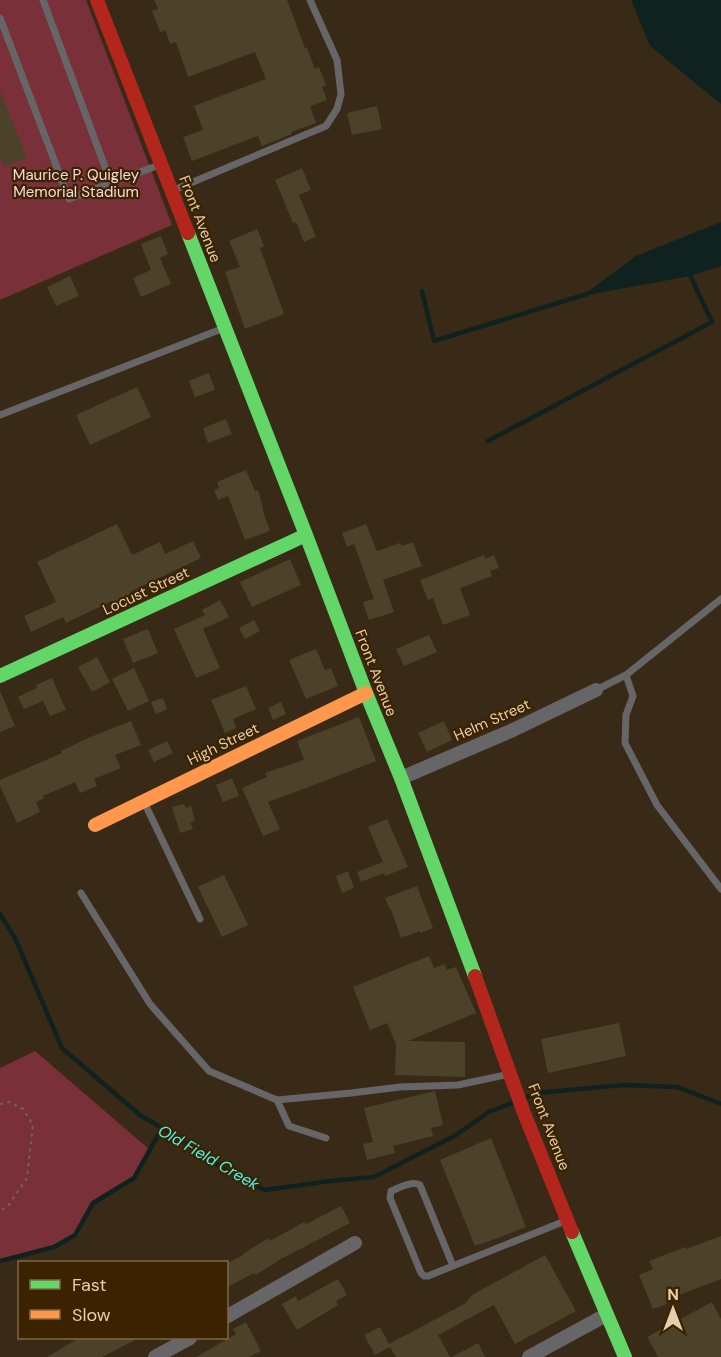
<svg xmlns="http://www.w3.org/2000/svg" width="721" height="1357" font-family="'DM Sans',sans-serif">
<rect width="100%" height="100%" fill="#382a16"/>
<path fill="#7a3039" d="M0,0H86L172,225L0,300Z
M35,1051L150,1150L134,1178L93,1203L75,1235L54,1247L0,1261V1068Z"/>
<path fill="#0f221f" d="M631,0H721V104L650,46Z
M721,222V266L690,276L582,296L636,256Z"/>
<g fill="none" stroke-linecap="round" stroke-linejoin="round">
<path stroke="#0f221f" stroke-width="4.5" d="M422,291L434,341L587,294
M488,441L712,322L688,271
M0,914L15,938L62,1048L140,1115L162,1128L225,1170L265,1190L330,1181L374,1177L456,1135L489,1112L515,1102
M525,1098L537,1093L623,1085L677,1087L721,1104
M0,1261L54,1247L75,1235L93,1203L134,1178L162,1128"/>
</g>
<path fill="#4c422a" d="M154,0H287L305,48H307L315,69L319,67L326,85L322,87L327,100L310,106L316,123L291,132L292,134L262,146L258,136L192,161L183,137L203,130L194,106L266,79L255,52L188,77L176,42L170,44L165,30L160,32L152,11L158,9Z
M0,91L27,158L4,167L0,157Z
M377,106L382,129L352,135L347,113Z
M302,168L311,190L299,195L316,237L304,242L296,222L293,223L275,180Z
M257,229L264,246L260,248L284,314L245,329L225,272L240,267L229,241Z
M161,236L168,254L160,258L171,284L141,297L133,278L151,270L141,244Z
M70,276L79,296L56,306L47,287Z
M209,373L215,390L195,397L189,381Z
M137,387L151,417L90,445L76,415Z
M226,419L232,434L208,443L203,428Z
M246,470L255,491L258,490L263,508H262L270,531L245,540L228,496L218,500L214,490L219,488L217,482Z
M117,524L132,555L160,542L165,554L193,541L201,558L130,592L134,599L115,608L112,601L66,623L63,617L31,632L24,616L56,602L37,562Z
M366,524L377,551L400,543L402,546L413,542L422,566L383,580L394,612L369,620L363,602L374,599L354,544L347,547L342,533Z
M484,555L485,559L494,555L499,568L490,571L492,576L460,588L470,615L443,625L433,598L428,600L420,580Z
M290,559L301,585L252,607L240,582Z
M220,600L229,617L203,629L220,668L196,678L174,629L205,615L202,610Z
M254,620L260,631L245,639L239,628Z
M148,629L158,653L133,663L123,639Z
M429,635L437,652L404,666L396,649Z
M316,649L325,670L331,668L338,686L306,699L289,660Z
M97,657L110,682L92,692L78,667Z
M134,668L149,701L128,711L112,679Z
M52,678L66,710L50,716L43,701L24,709L18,697L37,688L36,685Z
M246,686L256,709L233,719L236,728L225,733L211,700Z
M0,691L15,726L0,732Z
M163,698L167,709L156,714L151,702Z
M281,702L286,714L273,720L268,708Z
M359,717L376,761L293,793L268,802L280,829L263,836L242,788L267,777L265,773L304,760L297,741Z
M131,721L141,745L115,755L121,768L94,779L97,786L80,793L75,782L43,796L44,798L36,802L40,812L17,823L0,786V780L62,753L61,751L88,738Z
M444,721L452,740L427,752L418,733Z
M167,741L173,753L154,762L148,750Z
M232,778L239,796L223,802L216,785Z
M184,804L186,808L191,806L195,821L190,822L193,829L180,833L172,807Z
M387,819L408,867L385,876L384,873L361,882L357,872L383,862L368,827Z
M348,871L354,888L342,893L336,876Z
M224,875L248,925L222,937L198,887Z
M417,886L433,928L421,933L420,931L401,938L391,909L390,910L385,898Z
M429,956L434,968L445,964L447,970L456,967L476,1013L408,1041L465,1042V1077L395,1075L396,1044L387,1023L370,1030L353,987Z
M619,1023L626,1056L548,1073L541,1039Z
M435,1091L443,1125L431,1128L433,1136L393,1146L395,1153L367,1160L363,1144L373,1142L364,1108Z
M491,1138L526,1227L479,1245L478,1244L475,1246L440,1160Z
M341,1206L350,1223L281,1259L256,1275L254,1273L226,1288V1264L243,1255V1254L268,1238L270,1241L304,1222L306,1224Z
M721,1236V1279L666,1300L667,1304L653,1309L639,1275L653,1269L649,1261L685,1247L686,1249Z
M545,1255L576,1311L515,1344L494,1305L438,1335L450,1357H396L390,1347L375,1355L364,1335L380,1327L389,1344L466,1303L472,1295Z
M338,1279L347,1295L336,1301L338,1305L297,1330L282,1304L296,1296L298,1301Z
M712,1302L721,1319V1357H658L647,1337Z
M246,1322L261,1351L249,1357H196L236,1334L233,1329Z
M79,1338H139L102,1357H47Z
M478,1343L485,1357H452Z"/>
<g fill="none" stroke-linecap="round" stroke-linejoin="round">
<path stroke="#686765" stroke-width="2" stroke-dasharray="3 4.5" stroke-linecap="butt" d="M0,1104L10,1102L23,1109L33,1125L27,1178L8,1206L0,1211"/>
<path stroke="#666668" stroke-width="7" d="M43,0L111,183
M0,18L69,199L159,165
M174,190L326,126L337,109L341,94L337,60L310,0
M0,415L224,328
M626,675L633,696L626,715L625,743L657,805L721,889
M596,690L626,675L721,599
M145,804L200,919
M81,893L150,1004L209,1071L277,1100L351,1093L400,1087L458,1085L510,1074
M277,1100L289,1126L326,1138
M453,1266L420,1185C412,1180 399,1188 391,1191L390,1198L421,1273L424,1276H428L565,1221"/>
<path stroke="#666668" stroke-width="14" d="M401,778L513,730L596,690
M226,1317L355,1243
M155,1357L190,1338
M529,1357L606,1315"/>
<path stroke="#63d668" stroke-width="14" d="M188,233L306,535L366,693L401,778L475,976
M0,676L306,535
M572,1232L625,1357"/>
<path stroke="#ff974d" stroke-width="14" d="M95,825L366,693"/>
<path stroke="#b3261e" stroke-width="14" d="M97,0L188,233
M475,976L524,1113L572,1232"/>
</g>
<g text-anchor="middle" stroke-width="4.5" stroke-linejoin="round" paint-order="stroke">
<g font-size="15" fill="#f7d9db" stroke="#3b2300">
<text x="76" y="180">Maurice P. Quigley<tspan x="76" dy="17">Memorial Stadium</tspan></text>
</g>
<g font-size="15" fill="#e7cdad" stroke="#3b2300">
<text transform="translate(200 219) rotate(69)" y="5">Front Avenue</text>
<text transform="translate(146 591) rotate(-25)" y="5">Locust Street</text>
<text transform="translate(376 673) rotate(69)" y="5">Front Avenue</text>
<text transform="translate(492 720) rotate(-24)" y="5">Helm Street</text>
<text transform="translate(223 744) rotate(-26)" y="5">High Street</text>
<text transform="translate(549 1127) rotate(69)" y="5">Front Avenue</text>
</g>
<g font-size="16" font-style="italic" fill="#4df5f1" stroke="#3b2300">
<text transform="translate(209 1157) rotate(30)" y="6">Old Field Creek</text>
</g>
</g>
<rect x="18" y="1261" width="210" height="78" fill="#3b2300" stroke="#806745" stroke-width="1.5"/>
<rect x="30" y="1280" width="30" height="9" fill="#63d668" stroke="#806745" stroke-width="1.5"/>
<text x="72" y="1291" font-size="18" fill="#e7cdad">Fast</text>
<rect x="30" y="1310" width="30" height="9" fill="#ff974d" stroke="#806745" stroke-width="1.5"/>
<text x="72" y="1321" font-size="18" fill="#e7cdad">Slow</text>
<g transform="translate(673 1309)" stroke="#3b2300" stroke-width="4.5" paint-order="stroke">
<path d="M0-4.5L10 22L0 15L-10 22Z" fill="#e7cdad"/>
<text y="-9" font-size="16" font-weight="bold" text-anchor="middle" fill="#e7cdad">N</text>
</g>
</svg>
